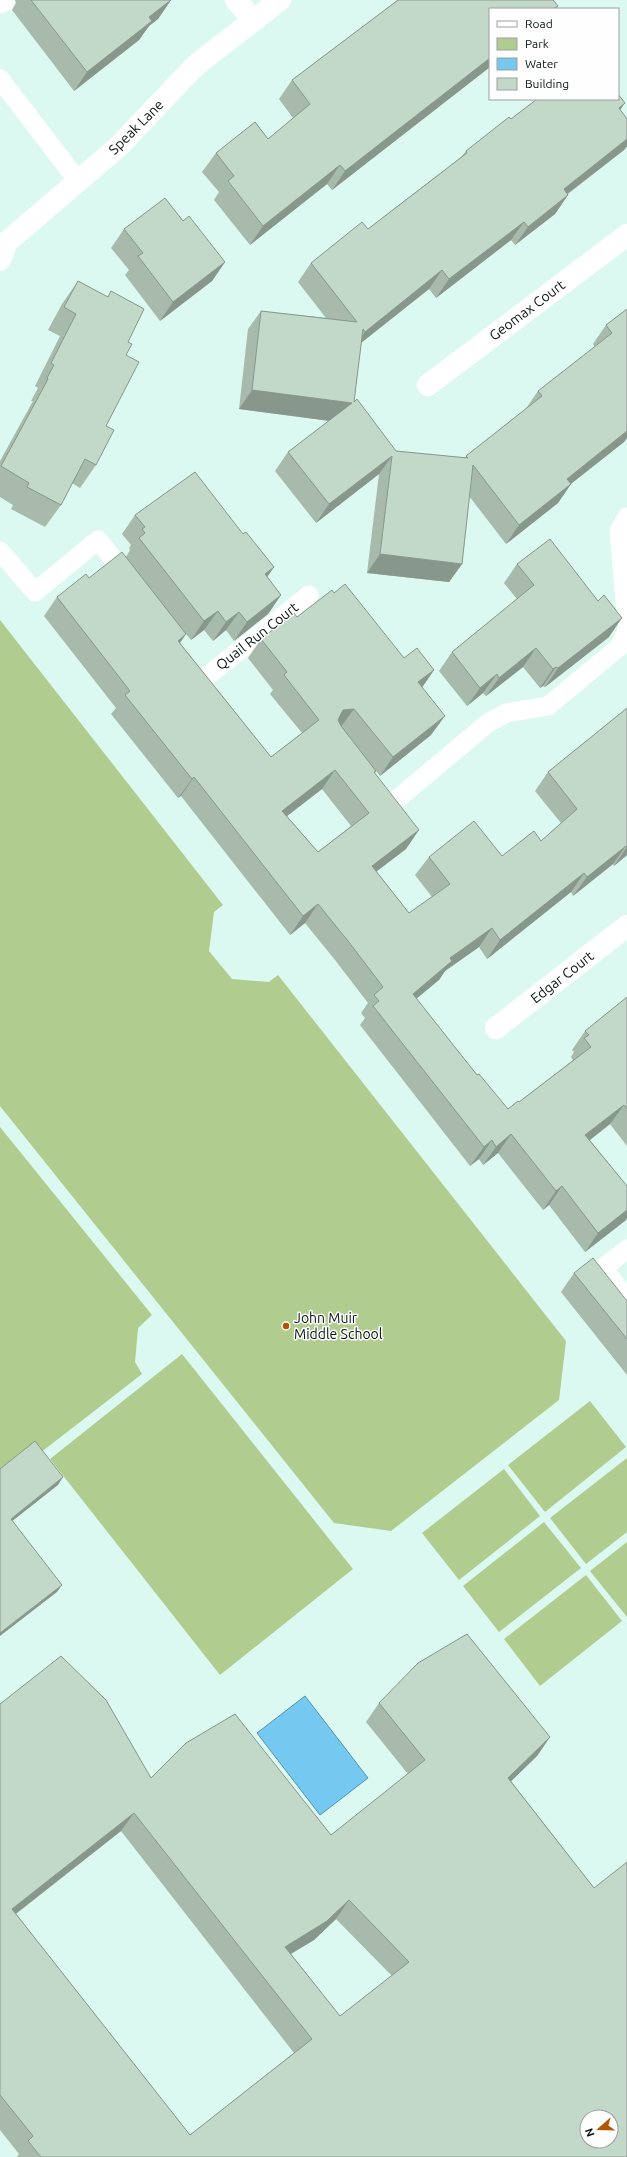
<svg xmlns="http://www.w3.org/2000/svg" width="627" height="2157" font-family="Ubuntu,sans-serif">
<rect width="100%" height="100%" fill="#dcf9f1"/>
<path fill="#b0cc8f" d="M0,620L223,905L214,912L209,951L232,979L269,982L278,975L566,1341L559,1400L391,1531L334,1523L0,1106Z
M0,1127L152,1315L138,1328L135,1362L142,1374L0,1484Z
M182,1354L353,1569L220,1675L50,1459Z
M590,1401L626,1447L545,1512L508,1465Z
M627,1458V1532L586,1564L550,1518Z
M504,1469L540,1516L459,1580L422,1533Z
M544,1522L581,1568L499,1632L463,1586Z
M627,1542V1617L590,1571Z
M586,1575L622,1621L540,1686L504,1639Z"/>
<path fill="#75c8f0" stroke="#5592ad" d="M305,1696L368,1778L320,1815L257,1733Z"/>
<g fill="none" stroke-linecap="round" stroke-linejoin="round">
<path stroke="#fff" stroke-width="19" d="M0,4L5,2
M0,79L78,181
M627,517L619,531L627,624
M0,551L35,592L98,540L129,579
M206,677L309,595
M379,793L389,806L488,723L506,713L548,706L619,647L627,631
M627,1249L603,1268L627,1299"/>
<path stroke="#fff" stroke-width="22" d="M236,0L253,20
M0,260L7,242L118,147L196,65L280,0
M428,385L627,235
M496,1028L627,926"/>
</g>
<path fill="#a7baac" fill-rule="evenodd" d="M15,0H171L158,19L149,26L139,40L74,91L12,10L16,3Z
M398,0H553L558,6L555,9H490V67L332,190L327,184L250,245L214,200L219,192L202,172L216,153L255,122L268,139L293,118L279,99L292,80Z
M620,110L627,119V146L624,150L568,194V195L555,214L515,245L511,240L436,298L429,289L361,343L354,402L396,451L465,458L466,456L525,410L538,391L595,347L593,344L606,325L627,309V438L624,442L571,484L558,503L506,544L469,496L462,564L449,582L367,573L379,474L316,523L275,471L288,452L329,421L239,409L248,329L261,311L326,318L298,282L311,263L368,229L461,157L466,151L511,119Z
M183,221L225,262L212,281L160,321L125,275L129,270L111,248L124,229Z
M78,281L107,297L111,291L128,342L126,355L106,426L96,465L80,488L72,483L61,505L45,527L11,509L13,505L0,497V461L33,401H31L38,388L35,386L60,336L48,330L62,304Z
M135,515L243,534L274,567L267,577L281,595L268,614L234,641L226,630L213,641L204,630L191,640L186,634L180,643L271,757L302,733L270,694L273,690L248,658L261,639L297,617L334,593L404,658L434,670L422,687L431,735L380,776L376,771L375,773L406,849L376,871L409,913L432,897L415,875L429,857L502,856L541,841L561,823L535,791L548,772L627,708V855L614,866L613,864L573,896L571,892L487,959L479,947L445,971L439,980L416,999L477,1075L508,1109L519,1102L573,1060L571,1057L574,1052L572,1050L585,1031L627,997V1146L610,1124L590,1140L627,1186V1218L626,1220L585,1252L549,1205L543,1210L498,1153L483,1165L479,1159L470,1166L360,1025L365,1018L361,1013L368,1003L335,960L305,923L290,935L181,796L178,798L111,714L116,708L44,616L57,597L126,557L130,550L129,548L131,545L122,534ZM322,789L351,826L318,852L287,816Z
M517,564L609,637L545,687L543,686L540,688L523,667L486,696L483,693L467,706L439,671L452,652L517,599L504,583Z
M574,1273L627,1301V1375L561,1292Z
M379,1703L550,1737L537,1756L511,1781L594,1888L627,2157H17L19,2154L0,2130V1704L151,1778L331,1835L408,1774L366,1722ZM121,1831L294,2053L190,2135L16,1914ZM336,1919L392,1976L340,2016L291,1954L314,1940Z"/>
<path fill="#88978c" d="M171,0L158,19L149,26L139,40L74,91L87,72L149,17Z
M490,58V67L332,190L345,171Z
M625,103L612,122L619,108Z
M627,139V146L624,150L550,207L564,189Z
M340,165L327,184L250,245L263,226Z
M568,195L555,214L515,245L528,227Z
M524,222L511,240L436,298L449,279Z
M225,262L212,281L160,321L173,302Z
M442,270L429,289L352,350L365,332Z
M252,390L352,403L339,422L239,409Z
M627,431V438L624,442L554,497L567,479Z
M392,456L379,474L316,523L329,504Z
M571,484L558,503L506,544L519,525Z
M380,554L462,564L449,582L367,573Z
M274,567L261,586L265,574Z
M281,595L268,614L234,641L247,622Z
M218,611L204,630L191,640L204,621Z
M239,612L226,630L213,641L226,622Z
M622,618L609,637L545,687L558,668Z
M186,634L173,653L178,641Z
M536,648L523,667L486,696L499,678Z
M556,667L543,686L540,688L553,669Z
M434,670L421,689L418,682Z
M497,674L483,693L467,706L480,688Z
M354,709L340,728L330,729L343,710Z
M445,716L431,735L380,776L393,757Z
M335,770L322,789L269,830L282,811Z
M194,777L181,796L178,798L192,779Z
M419,830L406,849L359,885L372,866Z
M626,846L613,864L573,896L587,877Z
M627,847V855L614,866Z
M584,873L571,892L487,959L500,940Z
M318,904L305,923L290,935L303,916Z
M492,928L479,947L445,971L439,980L399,1013L413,994L450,958Z
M624,1105L610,1124L572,1154L585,1135Z
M511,1134L498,1153L483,1165L496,1147Z
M492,1140L479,1159L470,1166L484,1147Z
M562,1186L549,1205L543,1210L556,1191Z
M627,1210V1218L626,1220L585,1252L598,1233Z
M63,1477L58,1485L6,1526L11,1519Z
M62,1585L57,1592L0,1636V1633Z
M550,1737L537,1756L495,1797L508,1778Z
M134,1813L121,1831L0,1926L12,1909Z
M349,1900L336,1919L314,1940L272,1965L285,1947Z"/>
<path fill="#c2d8c8" stroke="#88978c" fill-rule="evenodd" d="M31,0H171L149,17L152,21L87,72Z
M398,0H553L558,6L553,9H490V58L345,171L340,165L263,226L228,181L234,176L216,153L255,122L268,139L310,104L292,80Z
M618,94L625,103L619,108L627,119V139L564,189L568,195L528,227L524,222L449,279L442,270L365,332L363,329L354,402L357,399L396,451L468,458L466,456L542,396L538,391L612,333L606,325L627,309V431L567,479L571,484L519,525L473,465L462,564L380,554L392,456L329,504L288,452L352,403L252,390L261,311L357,322L311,263L362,222L368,229L467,153L466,151L509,117L511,119L537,99H618Z
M165,198L183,221L189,216L225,262L173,302L138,256L143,253L124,229Z
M78,281L108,297L111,291L144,309L128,342L132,344L126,355L139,362L106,426L114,430L96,465L85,459L61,505L27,487L29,483L1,466L48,379L47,378L54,365L51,363L76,314L64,307Z
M195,472L243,534L246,532L274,567L265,574L281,595L247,622L239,612L226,622L218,611L204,621L139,538L145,533L142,529L145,527L135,515Z
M550,539L598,601L604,595L622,618L558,668L556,667L553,669L536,648L499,678L497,674L480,688L452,652L534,585L517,564Z
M122,552L186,634L178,641L271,757L319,720L284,675L287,672L261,639L294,613L297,617L332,590L334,593L345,584L404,658L417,648L434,670L418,682L445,716L393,757L354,709L343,710L338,720L341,726L376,771L374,772L419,830L372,866L409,913L450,884L429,857L474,821L502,856L534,831L541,841L577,809L548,772L627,708V847L626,846L587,877L584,873L500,940L492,928L450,958L452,961L413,994L477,1075L479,1074L508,1109L518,1101L519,1102L591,1047L584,1038L589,1035L585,1031L627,997V1109L624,1105L585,1135L627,1186V1210L598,1233L562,1186L556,1191L511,1134L496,1147L492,1140L484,1147L373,1006L379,1001L374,995L383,987L348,941L318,904L303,916L194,777L192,779L125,695L130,691L57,597L86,574L89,578ZM335,770L369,813L318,852L282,811Z
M593,1258L627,1301V1339L574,1273Z
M35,1441L63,1477L11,1519L62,1585L0,1633V1469Z
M467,1634L550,1737L508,1778L594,1888L627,1862V2157H41L28,2141L33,2136L0,2095V1704L61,1656L106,1700L151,1778L186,1743L235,1714L331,1835L425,1760L379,1703L418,1663ZM134,1813L312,2039L190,2135L12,1909ZM349,1900L409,1962L340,2016L285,1947L327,1921ZM587,2117H611V2141H587Z"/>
<circle fill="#b35602" stroke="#fefefe" stroke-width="1.5" cx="286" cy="1326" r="4"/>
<g text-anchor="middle" stroke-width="3" stroke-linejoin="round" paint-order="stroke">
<g font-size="14" fill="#091311" stroke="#fefefe">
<text transform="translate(136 127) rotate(-45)" y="5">Speak Lane</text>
<text transform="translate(527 310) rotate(-37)" y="5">Geomax Court</text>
<text transform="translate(257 636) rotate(-38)" y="5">Quail Run Court</text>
<text transform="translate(562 977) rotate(-38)" y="5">Edgar Court</text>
</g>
<g font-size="14" fill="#091311" stroke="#fefefe" text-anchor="start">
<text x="294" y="1323">John Muir<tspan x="294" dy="16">Middle School</tspan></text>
</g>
</g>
<rect x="489" y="8" width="130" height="92" fill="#fefefe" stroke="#9ca09f"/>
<rect x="497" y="21" width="20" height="6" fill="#ffffff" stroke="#9ca09f"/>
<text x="525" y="28" font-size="12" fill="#091311">Road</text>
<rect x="497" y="38" width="20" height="12" fill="#b0cc8f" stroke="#9ca09f"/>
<text x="525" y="48" font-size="12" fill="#091311">Park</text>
<rect x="497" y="58" width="20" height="12" fill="#75c8f0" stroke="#9ca09f"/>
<text x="525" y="68" font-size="12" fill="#091311">Water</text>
<rect x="497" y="78" width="20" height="12" fill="#c2d8c8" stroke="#9ca09f"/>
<text x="525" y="88" font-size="12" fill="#091311">Building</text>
<g transform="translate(599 2129) rotate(250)"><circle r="19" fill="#fefefe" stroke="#9ca09f"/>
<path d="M0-3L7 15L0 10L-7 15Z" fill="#b35602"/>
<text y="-6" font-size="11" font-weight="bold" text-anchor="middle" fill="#091311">N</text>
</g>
</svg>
